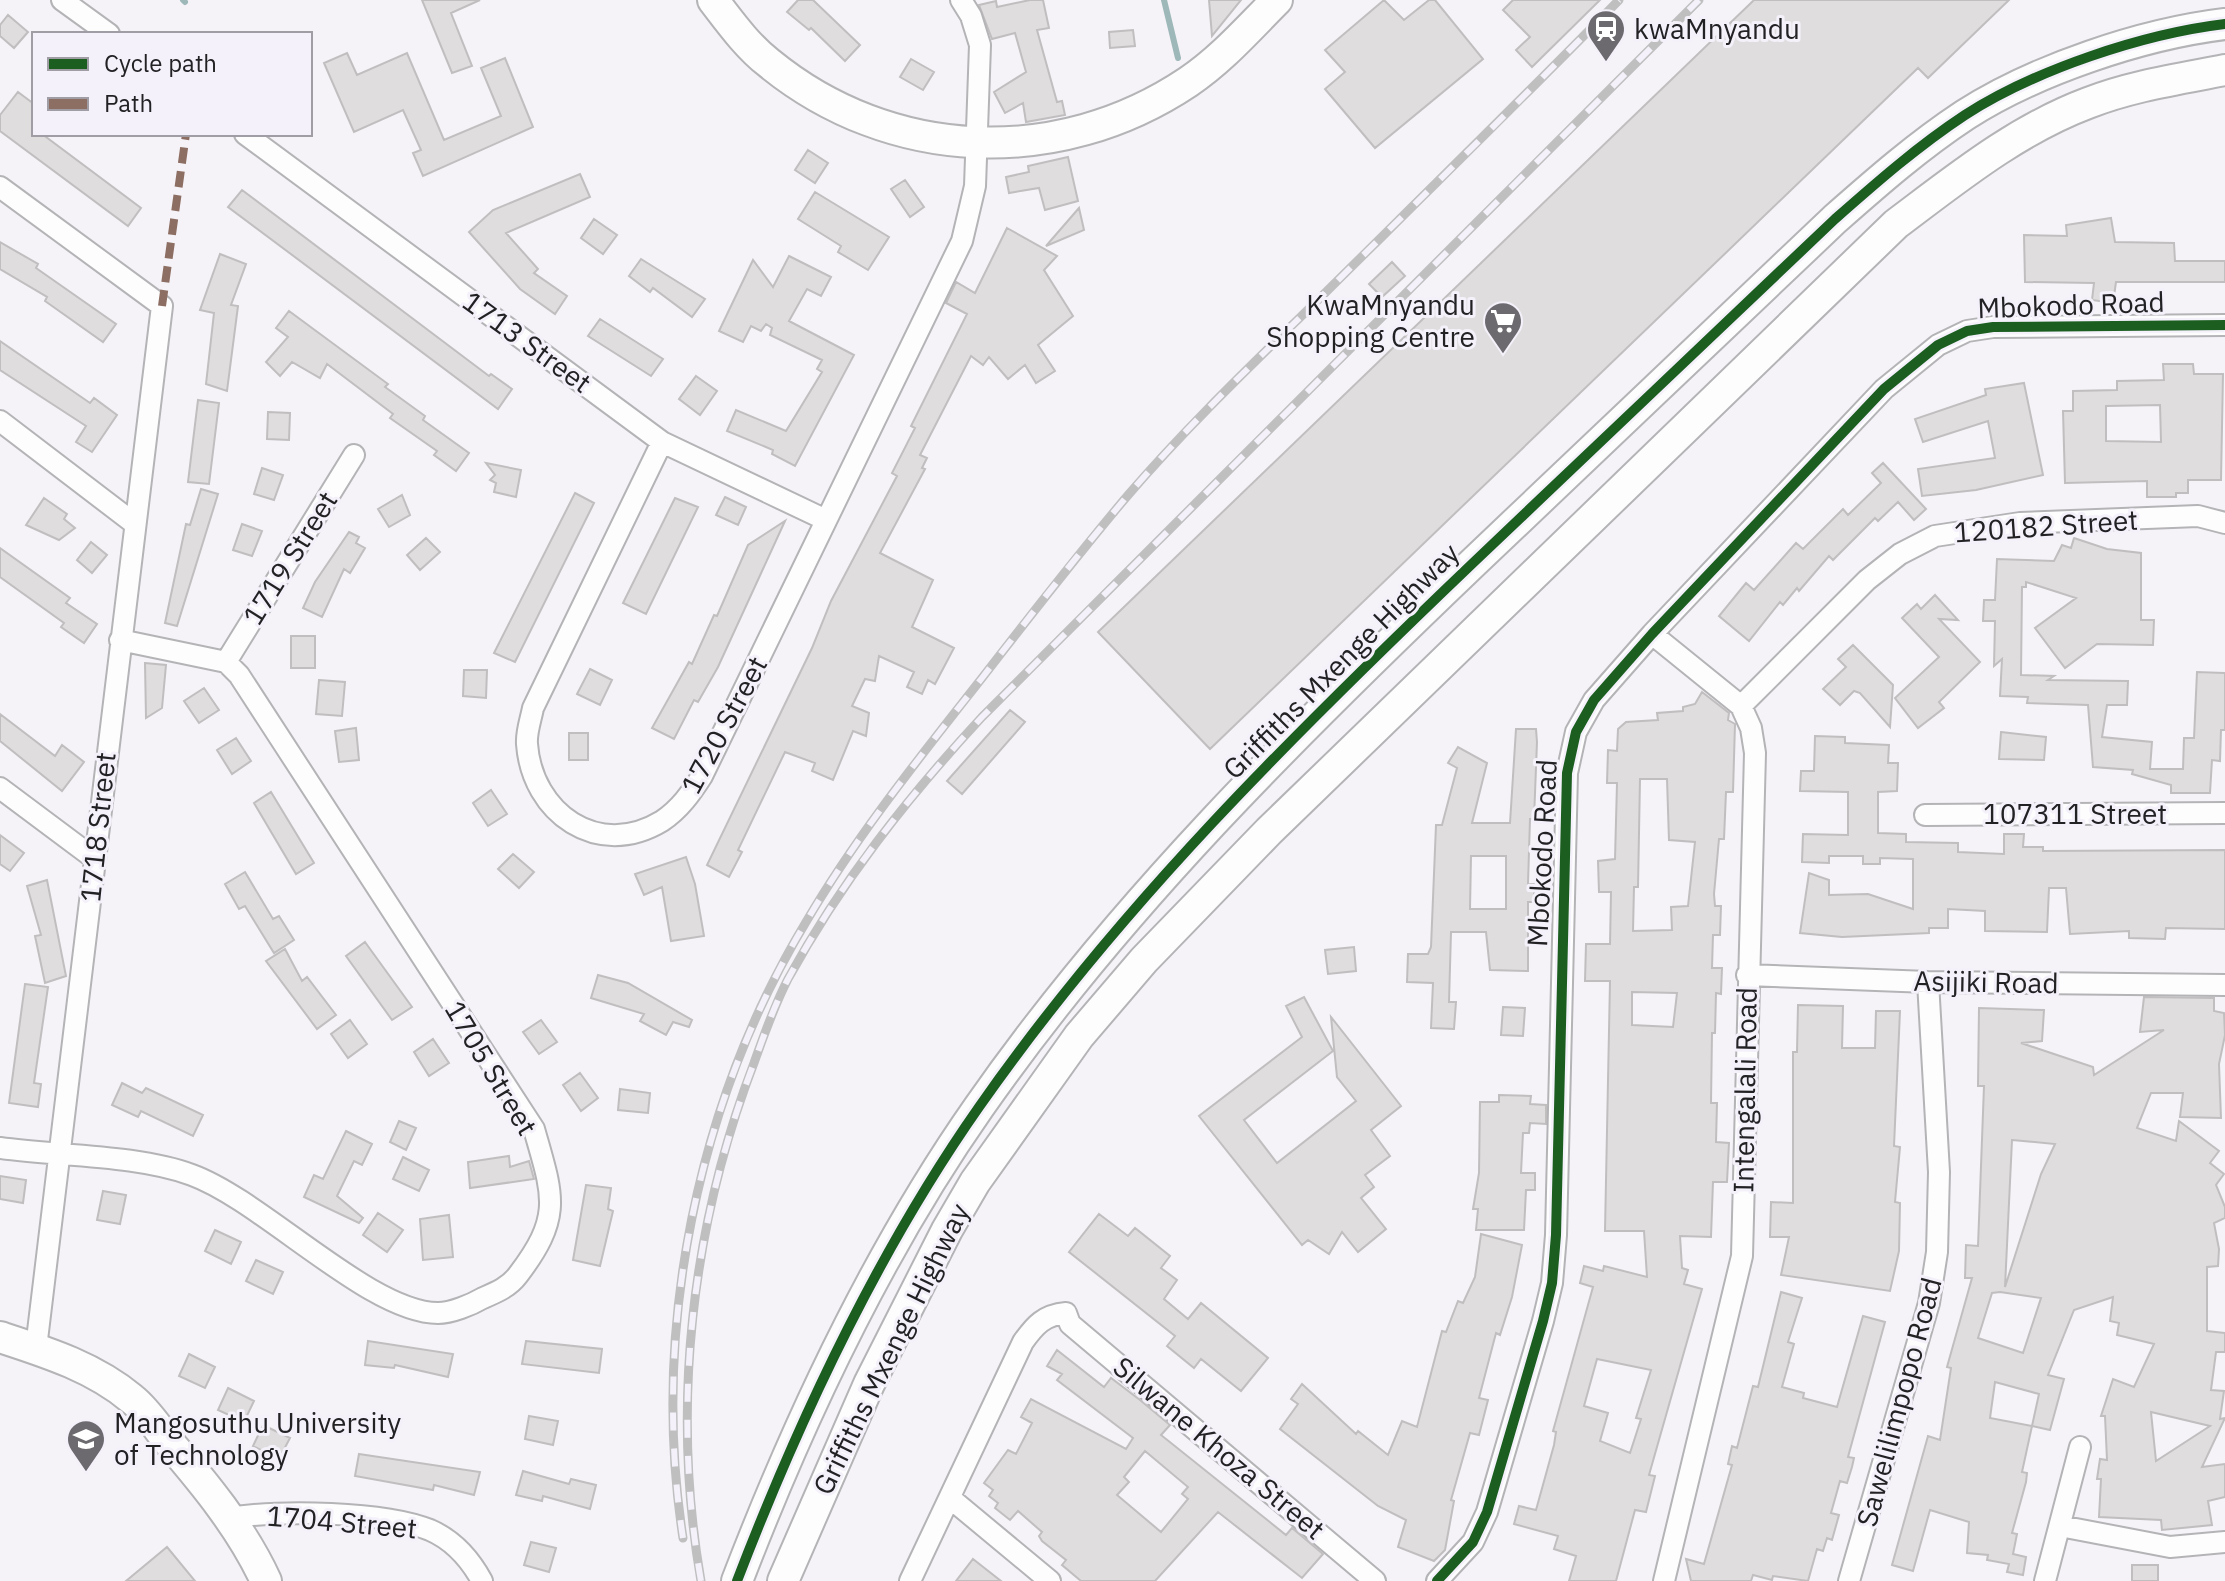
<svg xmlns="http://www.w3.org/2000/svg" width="2225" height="1581" font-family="'IBM Plex Sans',sans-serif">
<rect width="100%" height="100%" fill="#f5f3f8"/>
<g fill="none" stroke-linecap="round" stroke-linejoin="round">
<path stroke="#9eb8ba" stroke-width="6" d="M183,0L185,2
M1164,0L1178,58"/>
</g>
<path fill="#dfddde" stroke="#c1bebf" stroke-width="2" fill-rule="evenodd" d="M422,0H480L451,13L472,66L452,73Z
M798,0H813L860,45L845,61L811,28L809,30L787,12Z
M1030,0H1043L1049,28L1037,30L1057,102L1062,101L1065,115L1026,122L1023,103L1005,113L994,92L1026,72L1015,33L992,39L979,5L996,1L997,7Z
M1209,0H1241L1212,36Z
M1384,0L1404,20L1429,0H1435L1483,59L1375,148L1325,89L1345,72L1325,50Z
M1513,0H1600L1532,67L1516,50L1530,37L1503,10Z
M1754,0H2009L1928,78L1918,68L1210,749L1098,632Z
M8,15L28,32L14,48L0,36V25Z
M1133,30L1135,46L1110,48L1109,32Z
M347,53L357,75L407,53L444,140L501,116L481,68L505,58L533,127L423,176L413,153L421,150L403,110L354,132L324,63Z
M911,59L934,72L923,90L900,77Z
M18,92L34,104V134H42L141,208L128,226L0,131V115Z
M808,150L828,163L815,183L795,170Z
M1068,157L1078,201L1045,210L1039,188L1009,193L1006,177L1029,172L1028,166Z
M580,174L590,197L506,233L538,269L534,273L567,296L555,314L520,289L469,232L493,210Z
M905,180L924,207L910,217L891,189Z
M242,190L489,376L491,374L512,389L498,409L228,207Z
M815,192L889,237L868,270L838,252L841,246L798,219Z
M1079,208L1084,230L1046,246Z
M2111,218L2115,242L2174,243L2175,261H2225V282H2116L2113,303L2092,300L2094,283L2025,282L2024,235L2067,236L2066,225Z
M594,219L617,235L603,254L581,238Z
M1007,228L1057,256L1044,270L1073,316L1038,345L1055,371L1036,383L1025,365L1008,379L989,357L983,365L971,356L920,455L927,458L922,468L925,469L880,553L933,580L912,627L954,648L935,684L928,680L922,694L907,687L914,672L879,656L875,681L865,679L852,706L869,713L866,736L853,731L833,780L812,771L815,763L785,752L738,850L742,852L729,877L707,865L812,648L831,601L897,476L892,473L915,428L911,426L967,314L946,303L956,282L975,293Z
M0,242L38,264L36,268L116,324L103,342L45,301L47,297L0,269Z
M220,254L246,264L231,305L238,306L227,391L206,384L214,313L200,310Z
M789,256L831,277L821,296L807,289L789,321L854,355L795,466L772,454L773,450L727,431L736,410L786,431L822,372L817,369L822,360L770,335L772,328L766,324L761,331L751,326L743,342L719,331L753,260L773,287Z
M641,259L705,299L692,317L653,288L650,292L629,276Z
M1392,262L1405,276L1382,297L1369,284Z
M289,311L388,384L385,387L425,416L423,420L469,453L456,471L434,455L437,451L390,418L393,414L327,364L320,378L292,362L280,376L266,362L288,337L276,328Z
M600,319L663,359L651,376L588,336Z
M0,341L90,403L94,398L117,415L92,452L76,442L86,426L0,370Z
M2163,364H2193L2194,374H2223L2221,480H2188V493H2176V497H2147V481L2065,483L2063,411H2073V391L2117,390V381L2164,380ZM2160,405L2161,442L2106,441V406Z
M696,376L717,391L700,415L679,399Z
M2024,383L2043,475L1976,490L1922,496L1918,469L1995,458L1988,421L1923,442L1915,419L1986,395L1985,389Z
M198,400L219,403L209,484L188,482Z
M268,412L290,413L289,440L267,439Z
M486,463L521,470L516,497L494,492L496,483L490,480L495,475Z
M1883,463L1926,509L1914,520L1898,502L1878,521L1875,518L1833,560L1829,556L1799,591L1797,588L1783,605L1780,602L1749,641L1719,616L1746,583L1754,590L1796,543L1803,549L1843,509L1848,515L1881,483L1872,473Z
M262,468L283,475L274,500L254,494Z
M201,489L218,494L177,626L165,623L186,524L190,525Z
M575,493L594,503L515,662L494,653Z
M402,495L410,515L389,527L378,509Z
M725,497L746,507L738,525L716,515Z
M44,498L67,514L64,519L75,528L59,540L26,525Z
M675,498L698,507L646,614L623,603Z
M785,521L718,667L698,702L694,700L674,739L652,728L689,662L692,664L714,615L717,616L748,545Z
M242,524L262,531L252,556L233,550Z
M349,532L359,537L356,543L365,548L350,573L344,569L322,617L303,608L315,582Z
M426,538L440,552L420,570L407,555Z
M2074,538L2107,549L2141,553V620H2154L2153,645L2097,644L2065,668L2035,628L2076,598L2026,582V587H2022L2021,675L2054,676L2048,680L2128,681L2127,705H2107L2102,737L2152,742L2150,769H2183L2184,738H2194L2197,672L2225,673V730H2221L2220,761L2212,760L2210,793H2171V785L2132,774L2133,770L2093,767L2088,705L2027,703L2028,697L2000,696L2002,659L1994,666L1995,621H1983L1984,600H1995L1997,559L2054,561L2062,545L2071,548Z
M91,542L107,555L92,573L77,560Z
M0,548L70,598L66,603L97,624L84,643L61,627L64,623L0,577Z
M1935,595L1958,620L1939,619L1980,662L1939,702L1944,708L1918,728L1895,698L1939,657L1902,618L1917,604L1921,609Z
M291,636H315V668H291Z
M1853,645L1893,685L1890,727L1860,693L1854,691L1840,705L1823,689L1846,667L1838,659Z
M145,663L166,665L162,708L146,718Z
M590,669L612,680L600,705L577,694Z
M464,670H487L486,698L463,696Z
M319,680L345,682L342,716L316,714Z
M204,688L219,710L199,723L184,701Z
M1702,692L1729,713L1728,720L1735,724L1733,792H1726L1724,839H1719L1714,894L1715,906H1721L1720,935H1713L1712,968H1722L1721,994L1716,993L1715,1033H1712L1711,1103H1717L1716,1142L1729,1143L1727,1182H1713L1711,1237L1680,1236L1682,1268L1688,1270L1684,1284L1702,1289L1649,1475L1655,1476L1646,1512L1635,1510L1616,1581H1569L1576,1556L1554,1549L1558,1536L1514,1524L1519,1506L1536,1510L1554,1445L1556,1432L1553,1431L1593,1287L1580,1283L1584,1266L1603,1271L1604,1266L1647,1277L1644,1231H1605L1610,981H1585L1586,944H1610L1611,892H1599L1598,861L1615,859L1617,783H1607L1608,750L1617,751L1618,729L1626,722L1658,720L1657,713L1683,711V707L1695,704ZM1640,779H1667L1669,840L1695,842L1688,906L1671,907L1672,930L1633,931L1634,887H1638ZM1632,992L1677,993L1673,1027L1632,1025ZM1597,1359L1651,1370L1636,1418L1641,1419L1630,1453L1600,1441L1608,1413L1584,1406Z
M1010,710L1025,722L962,794L947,781Z
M0,714L55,756L62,745L84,762L62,791L0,741Z
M356,728L359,760L339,762L335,731Z
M1516,729H1536L1537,742L1534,819H1530L1528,884H1534V902H1528V971L1490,970L1486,932H1451L1449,1002H1456L1454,1029L1431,1028L1433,983L1407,982L1408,954H1428L1431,947L1436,825H1442L1457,768L1448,763L1458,747L1487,763L1472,823H1510ZM1471,856H1506V909H1470Z
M2001,732L2046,737L2044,760L1999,759Z
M569,733H588V760H569Z
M1815,736L1845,737V743L1889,745L1888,763H1898L1897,791L1878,792V833L1906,834V842L1958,843V852L2004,854V834H2024L2023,847H2043V851L2225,850V929L2166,928L2165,939L2129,938V931L2070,934L2066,888H2049L2047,932L1985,931V911L1948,909V928H1929V933L1842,937L1800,933L1809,873L1829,880V895L1868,894L1913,909V859L1880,858V864H1863V856H1829V863L1802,862L1803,834L1848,835V792L1800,791L1801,771H1814Z
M236,738L251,761L232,774L217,750Z
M491,790L507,814L488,826L473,803Z
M271,792L314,863L296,874L254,803Z
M0,835L24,853L10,871L0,864Z
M513,854L534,872L519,888L498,869Z
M686,857L695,884L704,936L671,941L662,887L644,895L635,874Z
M245,872L273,919L279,916L294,940L274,953L245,906L239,909L225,884Z
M47,880L66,976L45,983L35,936L41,935L27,886Z
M365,942L412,1007L392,1020L346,956Z
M1354,947L1356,971L1328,974L1325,950Z
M285,949L302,981L307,977L336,1015L317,1029L266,961Z
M598,975L628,983L692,1020L689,1027L673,1022L666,1035L640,1021L644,1014L591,998Z
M25,984L48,987L34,1083L41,1084L38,1107L9,1103Z
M1304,997L1333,1051L1244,1120L1277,1163L1356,1101L1337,1077L1331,1017L1401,1106L1371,1130L1390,1156L1365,1175L1374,1187L1361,1198L1386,1229L1358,1252L1342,1232L1329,1254L1308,1240L1302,1245L1199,1116L1302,1037L1286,1006Z
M2144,997L2214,998V1011L2224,1013L2225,1035L2219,1064L2221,1118L2180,1117L2183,1093H2151L2137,1128L2176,1141L2179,1121L2219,1151L2210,1163L2224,1174L2216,1185L2225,1207V1218L2214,1223L2219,1249L2218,1266L2207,1267V1331L2225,1333V1352H2216L2211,1390L2224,1391L2220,1419L2225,1418L2202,1467L2225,1464V1497L2208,1501L2212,1525L2162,1530L2161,1520L2099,1517L2101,1479H2097L2100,1459L2107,1460L2105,1416H2101L2113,1379L2134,1387L2154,1344L2117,1335L2119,1323L2110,1321L2113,1297L2074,1310L2048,1375L2064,1379L2050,1430L2032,1426L2039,1394L1995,1382L1990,1418L2032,1426L2022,1472L2027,1473L2026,1482L2012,1533L2017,1534L2013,1554L2026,1557L2023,1575L2007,1572L2009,1564L1987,1560L1988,1555L1967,1553L1969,1522L1930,1510L1913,1571L1892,1565L1928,1436L1940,1440L1951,1368L1947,1367L1972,1278H1965L1966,1245L1978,1246L1984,1086H1978L1979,1008L2044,1010L2042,1041L2021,1043L2093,1067L2094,1075L2164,1030L2140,1032ZM2012,1140L2055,1144L2041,1174L2005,1287ZM2000,1292L2041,1298L2023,1353L1978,1338L1992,1293ZM2151,1412L2210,1426L2156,1461Z
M1798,1005L1843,1006L1842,1048H1875L1876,1011H1900L1894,1146L1900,1147L1895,1202L1900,1203L1899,1251L1890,1291L1781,1275L1789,1237H1770L1771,1202L1793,1203V1052H1797Z
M1503,1007L1525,1008L1523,1036L1501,1035Z
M350,1020L367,1044L348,1058L331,1034Z
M541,1020L557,1042L539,1054L523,1032Z
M433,1039L449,1063L429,1076L414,1052Z
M580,1073L598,1098L581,1111L563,1085Z
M122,1083L142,1093L146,1088L203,1115L193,1136L141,1111L138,1117L112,1105Z
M620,1089L650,1093L648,1113L618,1110Z
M1499,1095L1531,1096L1530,1104L1546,1105V1124L1530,1123L1529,1133H1523L1521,1173H1535V1190H1526L1524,1230H1476L1478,1209H1473L1479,1173L1480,1102H1499Z
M399,1121L416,1128L406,1150L390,1142Z
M346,1131L372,1144L362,1165L354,1161L337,1196L363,1218L359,1223L304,1197L314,1175L323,1179Z
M509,1156L510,1167L529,1161L534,1179L470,1188L468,1162Z
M403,1157L429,1170L419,1191L393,1179Z
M0,1176L26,1180L23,1203L0,1199Z
M586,1185L611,1188L608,1209L613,1211L600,1266L573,1260Z
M103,1191L126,1195L120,1224L97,1220Z
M378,1213L403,1230L387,1252L363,1235Z
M1099,1214L1128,1236L1135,1228L1170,1256L1161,1268L1177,1280L1164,1299L1188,1319L1201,1303L1268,1358L1241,1391L1201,1359L1194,1368L1167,1346L1175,1336L1069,1252Z
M449,1215L453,1257L423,1260L420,1219Z
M215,1230L241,1242L231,1264L205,1251Z
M1481,1234L1522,1245L1512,1297L1500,1335L1496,1333L1479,1398L1488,1400L1479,1435L1470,1433L1451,1500L1454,1501L1445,1550L1434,1561L1398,1547L1406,1520L1378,1506L1280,1429L1298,1404L1291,1399L1302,1384L1356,1434L1358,1431L1388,1455L1402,1421L1417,1427L1442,1331L1446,1332L1458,1301L1463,1303L1475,1277Z
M256,1260L283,1272L273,1294L246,1281Z
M1781,1292L1802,1298L1788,1342L1794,1344L1782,1387L1804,1393L1803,1398L1837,1407L1863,1316L1885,1322L1848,1457L1854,1458L1852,1467L1847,1483L1840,1481L1831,1513L1839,1515L1832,1540L1827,1538L1823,1551L1817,1549L1808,1581L1773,1576L1772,1580L1753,1575L1751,1581H1691L1686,1559L1704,1564L1732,1465L1728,1464L1732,1446L1737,1448L1753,1386L1758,1387Z
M368,1341L453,1354L448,1377L395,1365L394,1368L365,1365Z
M526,1341L602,1349L599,1373L522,1364Z
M1057,1350L1104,1387L1111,1378L1140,1400L1170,1425L1161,1435L1286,1535L1292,1528L1323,1554L1302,1578L1218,1512L1155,1581H1081L1062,1565L1066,1560L1042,1541L1039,1536L1042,1532L1018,1511L1010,1520L995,1508L998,1503L989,1496L993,1490L984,1483L1008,1450L1016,1454L1032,1423L1021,1417L1031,1399L1126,1449L1133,1438L1057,1380L1062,1374L1047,1366ZM1145,1451L1188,1487L1182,1494L1188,1499L1161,1532L1117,1495L1129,1482L1124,1477Z
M189,1354L215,1367L205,1388L179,1376Z
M228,1388L254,1401L244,1422L218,1410Z
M529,1416L558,1421L553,1445L525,1439Z
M263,1425L290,1438L279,1459L253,1446Z
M359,1454L480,1472L474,1495L434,1485L433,1490L355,1476Z
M523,1471L569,1484L571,1479L596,1485L590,1509L543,1496L542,1501L516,1495Z
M531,1542L556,1548L549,1572L524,1565Z
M167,1547L195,1581H126Z
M973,1559L1001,1581H956Z
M2132,1565H2158V1581H2132Z"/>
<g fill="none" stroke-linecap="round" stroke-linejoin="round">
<g stroke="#b4b3b6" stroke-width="24">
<path id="street" d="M62,0L109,34
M245,134L662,442L826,520
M0,187L162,306L36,1348
M0,421L135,524
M662,442L533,708C531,719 526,732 527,744C532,813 598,860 662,821C680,809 691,793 702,776L962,241L975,186L980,45L971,16L961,0
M1652,634L1741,706L1751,728L1755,753L1742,1256L1664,1581
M226,662L354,455
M1741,706L1867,580L1900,554L1935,536L2020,523L2198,516L2225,523
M0,788L95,859
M1925,815L2225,813
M1747,975L1928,982L2225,985
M0,1148C58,1156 139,1155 192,1175C263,1201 370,1313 438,1313C451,1313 471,1305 483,1298C497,1292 509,1287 518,1275C563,1216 553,1196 534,1129L239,675L226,662L120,640
M950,1498L1050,1581
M229,1518C280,1510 383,1511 430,1530C453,1540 470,1559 482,1581
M2060,1526L2170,1547L2225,1542
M910,1581L1023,1342C1035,1325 1044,1315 1066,1313L1070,1324L1375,1581
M1437,1581L1473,1542L1487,1512L1543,1321L1552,1283L1556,1235L1567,773L1576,732L1594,700L1652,634L1884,389L1938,345L1967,331L1993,327L2225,325
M1849,1581L1929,1303L1937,1252L1939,1172L1928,982
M2045,1581L2080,1447"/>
</g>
<g stroke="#b4b3b6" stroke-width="34">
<path id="secondary" d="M713,0C730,22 747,46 769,63C890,162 1058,169 1188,82C1222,59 1248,29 1277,0
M0,1337C46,1352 94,1367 132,1399C146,1410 157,1427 168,1441C205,1484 242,1529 266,1581
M737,1581C800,1417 878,1251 979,1107C1120,905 1297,731 1474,562C1594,448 1715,333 1835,219C1877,182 1918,146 1965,115C2035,70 2142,34 2225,24
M783,1581L869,1384L947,1230L975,1182L1079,1036L1144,960L1269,831L1896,224C1956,179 2016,130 2088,103C2131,86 2179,79 2225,70"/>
</g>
<use href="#street" stroke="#fefdfe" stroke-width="20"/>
<use href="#secondary" stroke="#fefdfe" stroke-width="30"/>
<g stroke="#bfbfc0" stroke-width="9">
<path id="rail" d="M683,1538C651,1329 697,1103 806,922C857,835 920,757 982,678C1030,616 1078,554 1129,494C1190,423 1259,358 1326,292C1424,195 1523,98 1619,0
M701,1581C671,1408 691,1227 754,1063C764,1035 774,1006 788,979C841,882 907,798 982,717L1699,0"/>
</g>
<use href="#rail" stroke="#f4f1fa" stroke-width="6" stroke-dasharray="18" stroke-linecap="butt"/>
<path stroke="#8d6e63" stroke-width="8" stroke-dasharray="16 8" stroke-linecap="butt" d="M162,306L186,134"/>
<g stroke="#f4f1fa" stroke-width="15">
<path id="cycleway" d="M737,1581C800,1417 878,1251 979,1107C1120,905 1297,731 1474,562C1594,448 1715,333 1835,219C1877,182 1918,146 1965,115C2035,70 2142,34 2225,24
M1437,1581L1473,1542L1487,1512L1543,1321L1552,1283L1556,1235L1567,773L1576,732L1594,700L1652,634L1884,389L1938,345L1967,331L1993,327L2225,325"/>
</g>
<use href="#cycleway" stroke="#1b5e20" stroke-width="10"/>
</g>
<defs>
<g id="station-pin" transform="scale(2)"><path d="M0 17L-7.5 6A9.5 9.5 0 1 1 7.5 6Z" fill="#6c6a6e" stroke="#f4f1fa"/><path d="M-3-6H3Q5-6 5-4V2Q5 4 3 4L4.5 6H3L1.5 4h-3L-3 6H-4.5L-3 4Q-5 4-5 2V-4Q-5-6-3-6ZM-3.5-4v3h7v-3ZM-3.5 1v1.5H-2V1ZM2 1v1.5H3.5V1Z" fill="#fff"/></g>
<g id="supermarket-pin" transform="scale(2)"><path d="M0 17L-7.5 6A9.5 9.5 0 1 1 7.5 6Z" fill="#6c6a6e" stroke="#f4f1fa"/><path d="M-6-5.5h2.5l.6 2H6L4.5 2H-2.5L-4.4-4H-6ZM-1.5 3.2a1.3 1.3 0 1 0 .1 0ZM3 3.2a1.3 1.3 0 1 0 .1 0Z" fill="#fff"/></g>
<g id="university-pin" transform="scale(2)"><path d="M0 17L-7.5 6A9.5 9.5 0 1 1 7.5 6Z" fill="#6c6a6e" stroke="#f4f1fa"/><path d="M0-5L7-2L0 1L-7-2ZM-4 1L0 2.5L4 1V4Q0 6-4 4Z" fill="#fff"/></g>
</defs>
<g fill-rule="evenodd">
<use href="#station-pin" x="1606" y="29"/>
<use href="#supermarket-pin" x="1503" y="321"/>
<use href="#university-pin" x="86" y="1439"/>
</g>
<g text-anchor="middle" stroke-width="6" stroke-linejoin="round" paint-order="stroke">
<g font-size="28" fill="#222124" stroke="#f4f1fa" text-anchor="start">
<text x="1634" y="39">kwaMnyandu</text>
<text x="1475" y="315" text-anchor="end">KwaMnyandu<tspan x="1475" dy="32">Shopping Centre</tspan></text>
<text x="114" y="1433">Mangosuthu University<tspan x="114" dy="32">of Technology</tspan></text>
</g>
<g font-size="28" fill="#222124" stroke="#f4f1fa">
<text transform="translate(2071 305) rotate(-2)" y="10">Mbokodo Road</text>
<text transform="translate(527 342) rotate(36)" y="10">1713 Street</text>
<text transform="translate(2046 526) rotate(-4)" y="10">120182 Street</text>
<text transform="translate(290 558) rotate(-58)" y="10">1719 Street</text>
<text transform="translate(1341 661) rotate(-45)" y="10">Griffiths Mxenge Highway</text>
<text transform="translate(724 725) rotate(-62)" y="10">1720 Street</text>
<text x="2075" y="824">107311 Street</text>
<text transform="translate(98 827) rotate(-84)" y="10">1718 Street</text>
<text transform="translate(1542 853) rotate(-87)" y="10">Mbokodo Road</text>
<text transform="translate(1986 982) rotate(1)" y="10">Asijiki Road</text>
<text transform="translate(491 1068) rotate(59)" y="10">1705 Street</text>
<text transform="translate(1745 1090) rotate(-89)" y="10">Intengalali Road</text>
<text transform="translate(891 1349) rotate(-64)" y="10">Griffiths Mxenge Highway</text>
<text transform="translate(1899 1402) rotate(-75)" y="10">Sawelilimpopo Road</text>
<text transform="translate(1219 1448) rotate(40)" y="10">Silwane Khoza Street</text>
<text transform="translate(342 1522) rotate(5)" y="10">1704 Street</text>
</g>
</g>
<rect x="32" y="32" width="280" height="104" fill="#f4f1fa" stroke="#a09ea4" stroke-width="2"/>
<rect x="48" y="58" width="40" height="12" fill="#1b5e20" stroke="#a09ea4" stroke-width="2"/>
<text x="104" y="72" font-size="24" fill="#222124">Cycle path</text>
<rect x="48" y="98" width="40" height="12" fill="#8d6e63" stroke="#a09ea4" stroke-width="2"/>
<text x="104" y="112" font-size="24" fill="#222124">Path</text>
</svg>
